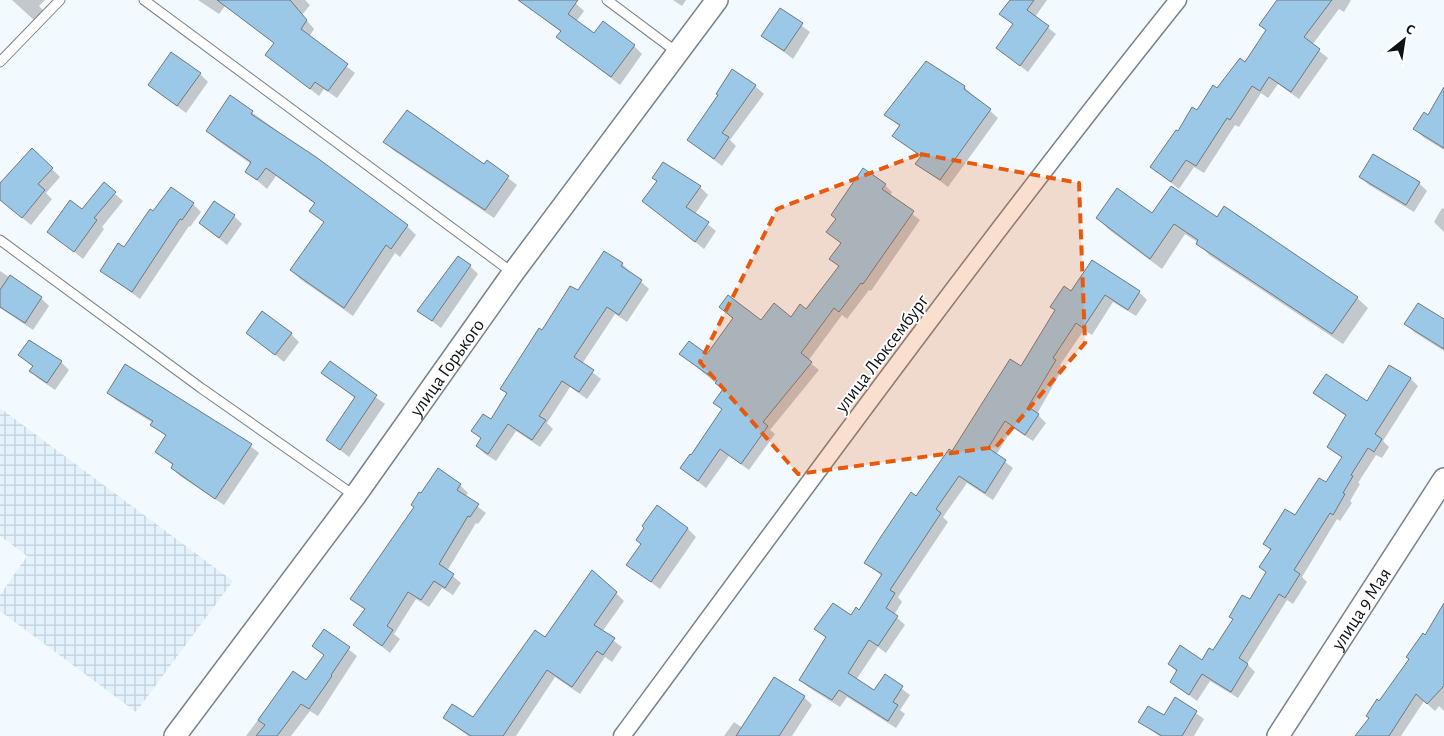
<svg xmlns="http://www.w3.org/2000/svg" width="1444" height="736" font-family="'Alegreya Sans',sans-serif">
<defs>
<pattern id="industrial-grid" width="8" height="8" patternUnits="userSpaceOnUse" patternTransform="scale(1.25)"><rect width="8" height="8" fill="#e3f2fd"/><path d="M0 4h8M4 0v8" fill="none" stroke="#c2ced8"/></pattern>
</defs>
<rect width="100%" height="100%" fill="#f3faff"/>
<path fill="url(#industrial-grid)" d="M0,408L233,581L136,712L0,611V595L27,556L0,536Z"/>
<path fill="#0003" d="M12,0H45L39,6L45,12L36,22Z
M198,0H305L310,5L302,15L314,29L309,37L355,73L337,98L324,89L319,96L267,55L275,44L225,6L219,14Z
M535,0H572L584,11L576,22L594,34L634,46L642,54L620,85L558,37L561,32L530,8Z
M673,0H686L682,6Z
M1011,0H1047L1035,17L1056,34L1028,72L997,48L1014,25L1001,14Z
M1281,0H1351L1344,12L1339,9L1312,45L1328,58L1299,99L1278,84L1268,98L1261,93L1239,127L1235,125L1204,173L1194,167L1179,189L1151,167L1217,89L1245,63L1267,31L1261,25Z
M781,10L810,32L793,59L763,36Z
M200,74L208,82L186,113L149,85Z
M755,86L764,94L730,140L736,146L722,166L688,140Z
M964,87L998,118L948,187L917,164L922,157L894,136L900,127L886,115Z
M231,97L407,226L416,235L400,257L395,253L353,316L300,279L291,270L325,223L311,211L315,204L276,176L267,189L246,171L251,164L217,140L208,131Z
M1444,103V150L1423,137L1415,129Z
M385,142L484,166L487,162L517,185L494,218L393,150Z
M52,169L60,177L46,193L52,199L31,225L0,200V186Z
M1360,177L1419,183L1427,191L1414,212L1369,185Z
M654,178L700,187L708,195L695,214L716,231L704,249L643,201L658,182Z
M104,184L123,201L102,227L104,229L83,259L49,232L82,211Z
M885,185L892,192L890,196L920,220L871,291L869,290L847,319L842,315L808,361L819,370L770,430L775,434L749,470L729,456L706,488L681,468L692,457L723,410L715,402L724,390L681,354L707,355L734,320L720,307L761,322L791,319L807,310L839,267L831,259L842,244L828,232Z
M193,204L201,212L190,227L189,226L140,299L102,271L125,249L154,213Z
M1442,208L1444,209V232L1434,222Z
M1153,214L1217,219L1357,298L1368,308L1343,344L1209,255L1199,243L1185,234L1162,269L1108,229L1098,218Z
M234,216L242,224L227,245L200,223Z
M622,264L649,289L627,322L615,314L582,364L601,379L587,399L570,387L547,423L553,429L540,447L516,431L496,461L485,454L477,446L482,439L473,431L491,421L508,395L502,388L542,332L578,292Z
M470,266L478,274L441,328L419,311Z
M0,271L41,298L49,306L33,330L0,308Z
M1071,292H1139L1147,300L1136,316L1113,302L1092,335L1084,330L1060,365L1063,368L1037,414L1046,423L1033,441L1013,428L996,455L1013,468L993,500L967,483L943,517L948,522L898,597L902,602L894,615L905,625L886,653L878,647L856,680L875,692L885,676L910,695L900,710L905,714L896,728L847,697L840,707L808,687L801,680L826,638L816,629L860,612L882,576L866,563L1021,368Z
M1444,321V351L1414,332L1406,324Z
M248,333L291,334L299,342L284,362Z
M19,355L61,362L69,370L55,390L39,379L30,371L33,367Z
M330,363L385,404L349,457L327,440L355,398L323,373Z
M1389,367L1411,379L1418,386L1383,441L1389,447L1382,458L1376,455L1358,483L1360,484L1350,501L1352,503L1340,521L1337,519L1302,577L1307,582L1293,604L1287,600L1247,664L1255,672L1238,698L1210,681L1197,701L1171,682L1177,672L1169,664L1202,662L1214,652L1234,620L1230,616L1250,601L1267,573L1261,567L1272,550L1265,544L1295,517L1326,484L1342,458L1328,447L1347,417L1315,393L1368,402Z
M109,393L239,437L259,453L224,505L180,476L172,468L174,466L157,452L167,437L152,425L153,423L116,400Z
M460,485L468,493L465,497L486,513L478,524L476,523L447,571L461,583L453,595L442,588L429,607L416,599L394,634L400,639L390,653L355,625L365,610L352,599Z
M687,528L696,537L660,589L628,565Z
M616,593L624,601L602,632L622,647L612,662L605,657L580,694L555,677L516,736H468L445,718L473,719L546,639Z
M1444,604V711L1439,706L1435,711L1424,701L1401,736H1358L1426,636Z
M325,631L357,656L318,716L310,711L291,736H246L293,673L307,682L325,656L314,646Z
M804,697L812,705L792,736H724L734,722L743,728Z
M1176,699L1204,719L1194,736H1159L1140,722L1164,717Z"/>
<path fill="#9bc8e7" stroke="#6f7981" d="M217,0H290L307,20L301,29L348,64L328,91L315,82L310,89L265,55L274,43Z
M518,0H578L568,14L594,33L603,21L635,45L611,77L556,37L561,31Z
M1010,0H1034L1027,10L1049,26L1020,66L996,48L1013,24L999,14Z
M1277,0H1332L1304,37L1320,49L1291,92L1269,77L1260,91L1252,86L1230,120L1227,118L1196,166L1186,160L1171,182L1150,167L1176,130L1178,131L1192,107L1197,110L1213,85L1217,88L1240,58L1245,62L1266,30L1259,25Z
M780,8L803,23L784,51L761,36Z
M171,52L201,73L177,106L148,85Z
M926,61L965,86L964,89L991,109L940,180L915,164L921,156L892,136L900,125L884,115Z
M732,69L756,85L722,133L729,137L714,159L687,140L718,95L716,94Z
M1444,87V148L1413,129L1424,112L1428,115Z
M230,95L253,111L251,114L316,157L408,225L391,249L386,245L344,308L290,270L324,222L309,211L315,203L266,168L257,180L245,172L251,162L206,131Z
M407,110L484,164L487,160L509,176L485,210L383,142Z
M32,148L53,168L38,184L45,190L22,218L0,200V183Z
M1373,154L1420,182L1406,205L1359,177Z
M663,162L701,186L686,207L709,222L695,242L642,201L657,181L652,178Z
M863,168L886,184L882,189L914,211L863,284L861,283L839,312L834,308L801,353L812,362L763,422L768,426L741,464L720,449L698,481L680,468L690,454L691,455L722,409L713,403L723,389L715,383L717,381L679,354L689,341L707,354L733,318L719,307L728,295L761,320L774,303L791,317L800,304L806,309L839,266L829,259L841,243L826,232L836,219L831,215Z
M104,182L116,192L94,218L97,220L74,252L47,232L70,200L82,209Z
M1171,186L1217,217L1224,206L1358,297L1332,334L1196,244L1198,240L1174,224L1150,259L1096,218L1117,188L1152,213Z
M171,187L194,203L182,220L180,219L132,292L100,271L118,243L124,247L150,209L153,211Z
M214,201L235,215L219,238L199,223Z
M604,251L623,263L621,266L642,280L619,315L607,307L574,357L594,370L579,392L562,381L539,416L546,420L532,440L508,424L488,454L476,446L481,438L471,431L483,414L491,419L507,393L500,389L539,328L542,330L570,286L578,290Z
M458,256L471,265L432,321L417,311Z
M1092,260L1140,291L1128,310L1105,295L1083,328L1076,323L1053,358L1056,360L1028,407L1039,414L1025,435L1005,421L988,448L1006,460L985,493L959,476L936,509L941,513L890,590L895,593L886,608L898,616L878,646L869,640L848,673L874,690L885,674L903,686L893,702L898,705L888,721L839,690L832,700L799,680L826,637L814,629L833,603L851,615L856,607L859,610L882,574L864,563L882,535L911,492L916,496L949,449L952,451L1010,359L1021,366L1055,310L1050,307L1064,286L1071,291Z
M10,275L42,297L25,323L0,307V290Z
M1418,303L1444,319V349L1404,324Z
M262,311L292,333L275,355L246,333Z
M29,340L62,361L47,383L29,371L33,366L18,355Z
M330,361L377,395L340,450L326,440L355,397L321,373Z
M125,364L252,444L215,499L171,468L173,464L155,452L166,435L150,425L153,421L107,393Z
M1389,365L1411,378L1375,434L1382,439L1374,452L1368,448L1351,475L1353,476L1343,493L1345,494L1333,515L1330,513L1294,570L1300,574L1285,598L1279,594L1239,658L1248,664L1231,692L1202,674L1189,695L1170,682L1177,670L1168,664L1180,645L1202,660L1209,648L1213,650L1233,619L1229,617L1242,595L1250,599L1266,572L1259,567L1271,549L1263,544L1285,509L1295,515L1319,478L1326,482L1342,457L1327,447L1346,415L1313,393L1326,374L1367,401Z
M438,468L461,484L457,490L479,504L470,517L468,516L439,564L454,574L445,588L434,581L421,600L408,592L387,626L393,630L382,646L353,625L365,609L350,599L414,507L411,505L419,492L421,493Z
M657,505L688,528L651,582L626,565L641,544L636,540L644,528L642,526Z
M592,570L617,592L594,625L615,638L603,655L597,651L572,687L547,670L503,736H471L443,718L452,704L473,717L535,630L545,637Z
M1444,603V686L1427,704L1416,694L1389,736H1355L1369,718L1366,716L1377,699L1379,701L1409,659L1406,657L1423,633L1425,635Z
M324,629L350,647L331,675L332,676L309,709L301,704L277,736H256L265,725L258,720L293,671L306,680L324,655L312,646Z
M774,677L805,696L779,736H736Z
M1175,697L1197,711L1182,736H1162L1138,722L1148,706L1164,715Z"/>
<g fill="none" stroke-linecap="round" stroke-linejoin="round">
<g stroke="#78828a" stroke-width="11">
<path id="service" d="M144,0L513,273
M607,0L678,53
M0,62L60,0
M0,240L201,388L355,496"/>
</g>
<g stroke="#78828a" stroke-width="19">
<path id="minor" d="M622,736C805,488 986,240 1178,0"/>
</g>
<g stroke="#78828a" stroke-width="24">
<g id="tertiary">
<path id="s1" d="M175,736L355,496L513,273L717,0"/>
<path id="s2" d="M1278,736L1444,479"/>
</g>
</g>
<use href="#service" stroke="#fff" stroke-width="9"/>
<use href="#minor" stroke="#fff" stroke-width="16"/>
<use href="#tertiary" stroke="#fff" stroke-width="21"/>
</g>
<path fill="#e8590c" fill-opacity="0.2" stroke="#e8590c" stroke-width="4" stroke-dasharray="10 6" stroke-linejoin="round" d="M920,154L1079,183L1085,343L996,447L798,474L700,362L777,209Z"/>
<g text-anchor="middle" stroke-width="4" stroke-linejoin="round" paint-order="stroke">
<g font-size="19" fill="#0e1214" stroke="#fff">
<text transform="translate(881 353) rotate(-53)" y="7">улица Люксембург</text>
<text dy="7" stroke="none"><textPath href="#s1" startOffset="458">улица Горького</textPath></text>
<text dy="7" stroke="none"><textPath href="#s2" startOffset="152">улица 9 Мая</textPath></text>
</g>
</g>
<g transform="translate(1404 40) rotate(30)" stroke="#ffffff" stroke-width="4" paint-order="stroke">
<path d="M0-4L9 19L0 12L-9 19Z" fill="#0e1214"/>
<text y="-8" font-size="14" font-weight="bold" text-anchor="middle" fill="#0e1214">С</text>
</g>
</svg>
